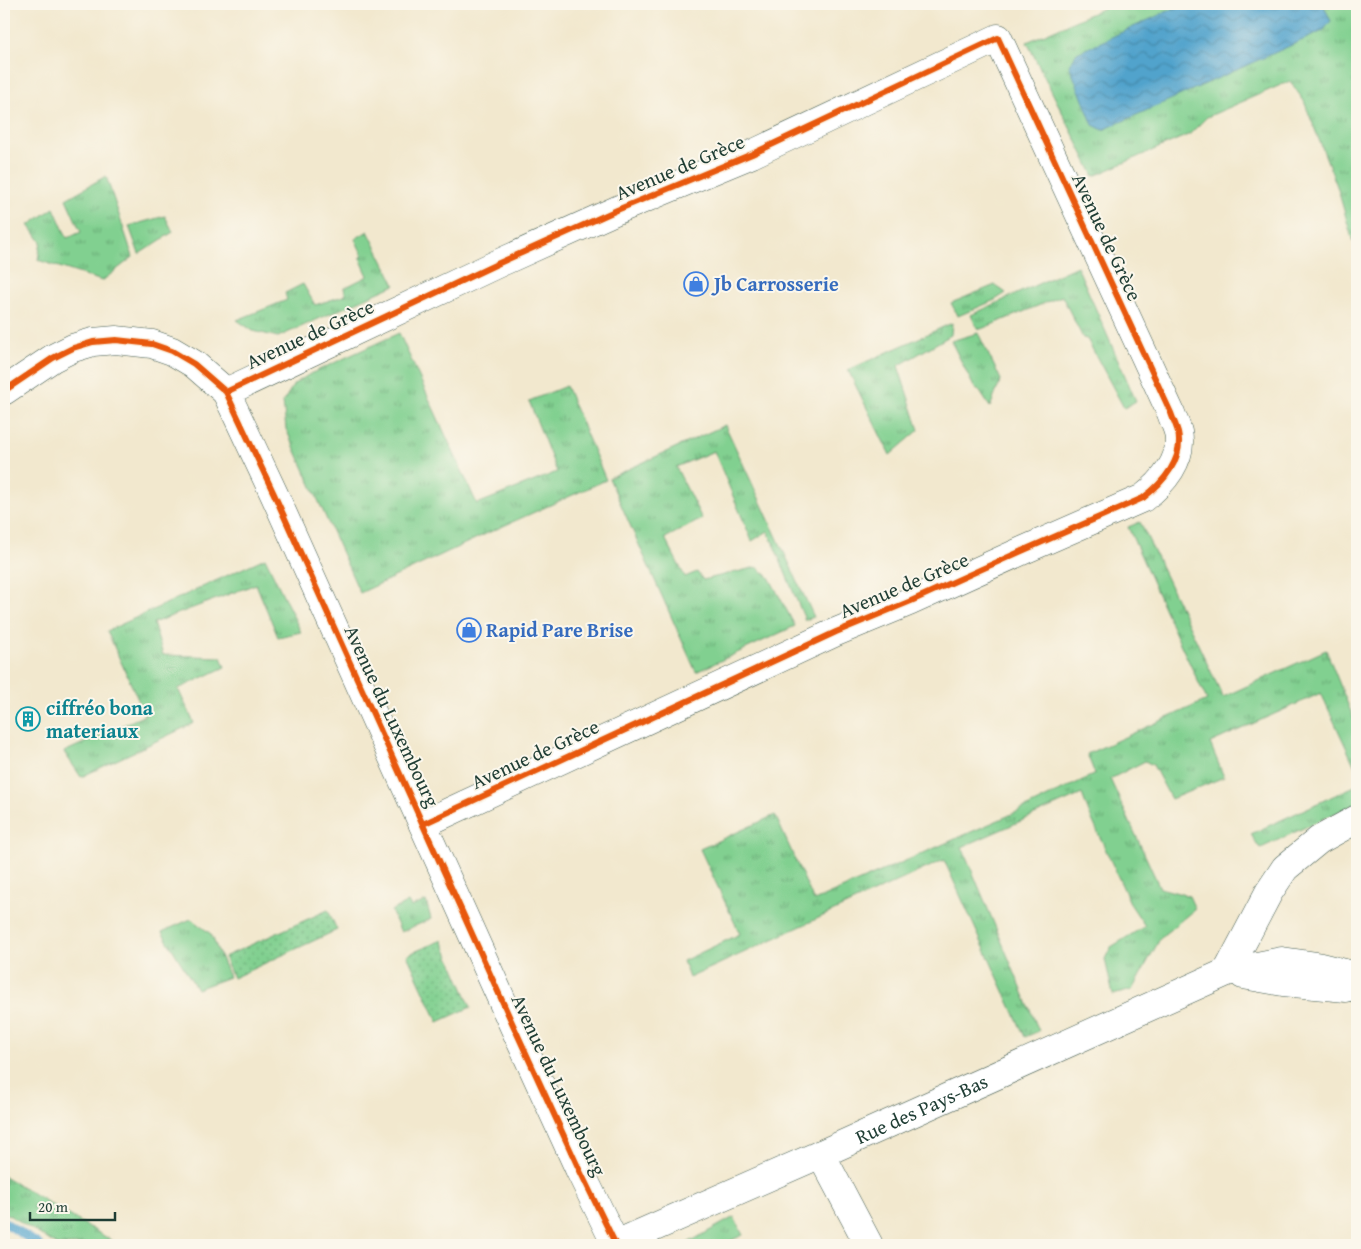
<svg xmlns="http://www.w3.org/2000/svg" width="1361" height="1249" font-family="'Gentium Book Plus',serif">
<defs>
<pattern id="grass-tufts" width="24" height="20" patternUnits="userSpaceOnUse" patternTransform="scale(1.25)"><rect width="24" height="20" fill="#81d090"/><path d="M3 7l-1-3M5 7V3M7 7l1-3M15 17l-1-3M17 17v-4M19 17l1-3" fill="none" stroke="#69aa76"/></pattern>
<pattern id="garden-dots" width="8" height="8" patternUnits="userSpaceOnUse" patternTransform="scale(1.25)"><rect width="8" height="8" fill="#81d090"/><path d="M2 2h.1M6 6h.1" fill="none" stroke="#69aa76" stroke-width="1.8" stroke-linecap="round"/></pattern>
<pattern id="water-waves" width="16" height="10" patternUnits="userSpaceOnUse" patternTransform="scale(1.25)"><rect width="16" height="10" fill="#51a3cc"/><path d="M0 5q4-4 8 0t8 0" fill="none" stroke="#4386a6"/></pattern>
</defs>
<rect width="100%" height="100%" fill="#fbf7ec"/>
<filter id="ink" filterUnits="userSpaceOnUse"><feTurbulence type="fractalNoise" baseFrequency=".02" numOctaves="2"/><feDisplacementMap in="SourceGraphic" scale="10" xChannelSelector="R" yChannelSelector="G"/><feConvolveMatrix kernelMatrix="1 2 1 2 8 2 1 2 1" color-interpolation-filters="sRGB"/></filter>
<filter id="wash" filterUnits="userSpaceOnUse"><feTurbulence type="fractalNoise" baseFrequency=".0096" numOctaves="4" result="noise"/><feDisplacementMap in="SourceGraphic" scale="20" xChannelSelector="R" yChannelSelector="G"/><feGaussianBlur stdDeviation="1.12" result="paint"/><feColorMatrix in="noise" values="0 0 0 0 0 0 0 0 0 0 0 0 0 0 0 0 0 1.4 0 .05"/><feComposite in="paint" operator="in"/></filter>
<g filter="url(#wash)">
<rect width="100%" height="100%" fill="#f2e8ce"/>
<path fill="url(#grass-tufts)" stroke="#508662" d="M1113,4H1357V240L1353,242L1337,186L1304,101L1290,81L1207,117L1190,134L1094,176L1027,42Z
M106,176L133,257L102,281L38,260L41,242L29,225L54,208L67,238L81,232L66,199Z
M165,216L173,232L139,254L129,226Z
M368,231L395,285L278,337L253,331L237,320L287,300L285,293L303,284L315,305L346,295L344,288L368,276L360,258L363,256L355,239Z
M1077,266L1136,401L1124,408L1087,339L1083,338L1062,296L981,329L977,328L971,315Z
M995,285L1006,293L995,300L958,316L951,303Z
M952,323L951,335L898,366L919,430L890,455L848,370Z
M399,333L477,504L557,472L529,401L566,386L606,480L490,532L360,593L286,429L283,402L294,384L310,374Z
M978,333L1001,380L990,407L979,390L974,387L951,341Z
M725,425L814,617L805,620L768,531L752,541L714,451L676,467L702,519L665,538L685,577L697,572L703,580L757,567L769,577L795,626L696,672L609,478Z
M1140,522L1223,697L1326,650L1357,727V771L1321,693L1210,743L1224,777L1171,799L1153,765L1145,761L1110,779L1160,888L1189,896L1195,909L1161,937L1132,990L1113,995L1105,959L1111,947L1145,926L1131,905L1089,813L1082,794L962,847L1039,1031L1025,1037L944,860L689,978L683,961L740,934L700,849L775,815L814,901L1019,811L1095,774L1087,754L1207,700L1177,637L1128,527Z
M265,558L301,632L278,637L256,584L153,623L163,655L221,657L225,667L178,689L194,723L81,777L64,752L145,715L107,631Z
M1357,785V803L1261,848L1257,845L1251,834Z
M426,901L431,919L401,932L391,911L408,902L411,907Z
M191,919L211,934L229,977L197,989L162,932Z
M4,1176L119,1245H57L4,1212Z
M734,1217L743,1235L721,1245H684Z"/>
<path fill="url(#garden-dots)" stroke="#508662" d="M328,910L337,930L233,978L224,957Z
M442,940L471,1007L438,1022L407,955Z"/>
<path fill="url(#water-waves)" stroke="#387080" d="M1183,4H1323L1331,21L1323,31L1103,130L1093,125L1069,65L1077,53Z"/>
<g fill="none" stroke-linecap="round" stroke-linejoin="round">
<path stroke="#51a3cc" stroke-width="9" d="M4,1222L39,1245"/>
</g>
</g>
<g filter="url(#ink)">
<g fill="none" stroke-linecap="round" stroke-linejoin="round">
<g stroke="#3f574b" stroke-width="29">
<g id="minor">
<path d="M4,391L53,358L73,348L93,342L116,340L152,344L172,351L194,364L226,392L274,494L509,1016L579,1169L616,1245"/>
<path d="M226,392L497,264L617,210L752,154L998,38L1171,413C1173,419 1176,425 1178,432C1184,459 1163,483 1143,498L1024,550L911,601L836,632L423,824"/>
<path d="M1227,972L1269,892L1285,868L1319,840L1357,819"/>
<path d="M1243,975L1283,982L1346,988"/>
<path d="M821,1154L869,1245"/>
<path id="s1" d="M616,1244L821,1154L1227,972L1282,961L1317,966L1357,976"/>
</g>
</g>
<use href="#minor" stroke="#fff" stroke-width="28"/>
<g stroke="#fbf7ec" stroke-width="9">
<path id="cycleway" d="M4,391L53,358L73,348L93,342L116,340L152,344L172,351L194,364L226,392L274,494L509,1016L579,1169L616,1245
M226,392L497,264L617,210L752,154L998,38L1171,413C1173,419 1176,425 1178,432C1184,459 1163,483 1143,498L1024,550L911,601L836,632L423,824"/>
</g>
<use href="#cycleway" stroke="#e8590c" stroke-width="6"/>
</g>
</g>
<defs>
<g id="shop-ring" transform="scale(1.25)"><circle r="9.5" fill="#fbf7ec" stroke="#3f7fe0" stroke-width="1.5"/><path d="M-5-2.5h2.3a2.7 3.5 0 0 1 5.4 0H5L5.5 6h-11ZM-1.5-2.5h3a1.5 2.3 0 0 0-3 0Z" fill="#3f7fe0"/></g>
<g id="building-ring" transform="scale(1.25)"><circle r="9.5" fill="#fbf7ec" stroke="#0f9aa8" stroke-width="1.5"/><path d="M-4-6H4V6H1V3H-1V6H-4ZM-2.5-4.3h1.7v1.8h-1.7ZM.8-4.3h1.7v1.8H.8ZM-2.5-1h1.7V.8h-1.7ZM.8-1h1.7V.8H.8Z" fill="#0f9aa8"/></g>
</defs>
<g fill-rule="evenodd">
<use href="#shop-ring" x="696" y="284"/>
<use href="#shop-ring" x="469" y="630"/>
<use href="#building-ring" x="28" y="719"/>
</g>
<g text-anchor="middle" stroke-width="4" stroke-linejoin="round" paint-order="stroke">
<g font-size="20" fill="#1f3d34" stroke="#fbf7ec">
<text transform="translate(680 167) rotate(-23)" y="7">Avenue de Grèce</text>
<text transform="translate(1107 237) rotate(65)" y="7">Avenue de Grèce</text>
<text transform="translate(310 334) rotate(-25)" y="7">Avenue de Grèce</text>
<text transform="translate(904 585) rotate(-23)" y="7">Avenue de Grèce</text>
<text transform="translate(392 716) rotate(65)" y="7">Avenue du Luxembourg</text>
<text transform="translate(535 754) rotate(-25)" y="7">Avenue de Grèce</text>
<text transform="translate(559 1085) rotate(65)" y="7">Avenue du Luxembourg</text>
<text dy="7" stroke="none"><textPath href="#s1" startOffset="334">Rue des Pays-Bas</textPath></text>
</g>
<g font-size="20" font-weight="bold" fill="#366cbe" stroke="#fbf7ec" text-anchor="start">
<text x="714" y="291">Jb Carrosserie</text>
<text x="486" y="637">Rapid Pare Brise</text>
</g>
<g font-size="20" font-weight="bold" fill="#0d838f" stroke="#fbf7ec" text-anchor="start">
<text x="46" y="715">ciffréo bona<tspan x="46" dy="23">materiaux</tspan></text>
</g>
</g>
<rect width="1361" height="1249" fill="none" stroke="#fbf7ec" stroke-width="20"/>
<path d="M30 1212v8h85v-8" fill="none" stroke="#1f3d34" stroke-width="2.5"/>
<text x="38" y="1212" font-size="15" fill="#1f3d34" stroke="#fbf7ec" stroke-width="4" paint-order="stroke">20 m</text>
</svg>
